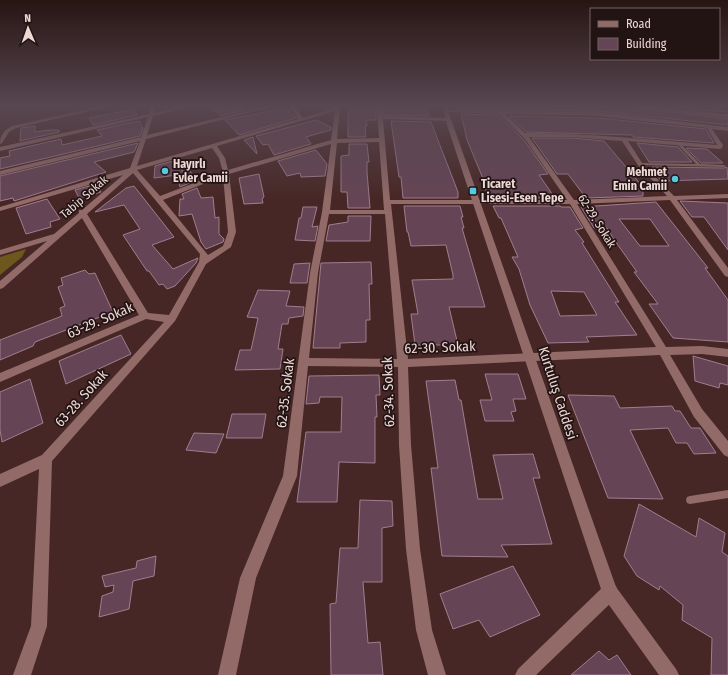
<svg xmlns="http://www.w3.org/2000/svg" width="728" height="675" font-family="'Fira Sans Condensed',sans-serif">
<rect width="100%" height="100%" fill="#472725"/>
<path fill="#6c581c" d="M26,249L22,257L0,275V257Z"/>
<path fill="#654555" stroke="#a17d8e" fill-rule="evenodd" d="M226,106H239L245,110L220,116L212,108L226,109Z
M351,106H376V120H366L367,126H365L366,137H348V119L349,109H351Z
M382,106H426L429,116L383,115Z
M458,106H624L728,119V125L598,111L459,109Z
M658,106H720L723,110L728,112Z
M286,108L296,118L239,135L225,120Z
M134,109L137,115L93,125L89,118Z
M461,114L498,115L524,140L548,174L539,175L555,198H490L483,185L482,181H484L467,140Z
M509,116L598,118L706,129L714,143L633,137L632,135L526,132Z
M316,120L331,127V130L306,137L311,144L274,155L268,144L263,145L256,136Z
M139,121L143,128L140,136L0,169V158L10,156L9,151L61,139L62,145L102,136L97,130Z
M391,121L431,122L458,192V198H403L401,177H399Z
M35,126V132L49,130H59V132L20,141L21,128Z
M253,137L257,154L244,140Z
M532,138H572L604,141L643,187V196L586,198L568,174H557Z
M138,143L134,152L94,162L106,172L14,201L13,198L0,201V176Z
M637,143L678,147L692,162H649Z
M349,144H367L369,162H367V172L370,208H348L347,192H341V156L349,155Z
M686,148L707,149L723,163H701Z
M316,150L327,164L325,176L301,177L300,173L287,176L278,161Z
M180,159L182,171L190,170L194,181L180,187L177,175L154,178L155,166Z
M652,167L724,168L727,167L728,179L661,181Z
M259,174L264,197L262,199L263,203L244,204L239,178Z
M96,184L101,192L79,198L75,190Z
M134,186L174,237L152,245L173,269L198,258L196,263L175,286L167,289L163,284L159,285L149,271H147L123,235L140,229L124,205L95,212L126,188Z
M197,188L201,198L213,197L215,218L219,217V234L224,239L223,242L206,249L201,242L192,214L179,216L180,199H184L182,194Z
M47,199L60,219L50,222L51,227L26,234L16,208Z
M680,201L728,203V250L704,217H692Z
M656,202L708,268H705L728,300V342L673,338L649,304H658L634,272H637L613,238L607,228H594L581,207ZM619,219H650L669,246H640Z
M404,206H460L463,217H461L464,228H462L485,307H449L458,345H415L411,314H418L412,280L453,279V275L446,245L411,246L408,232H407Z
M493,206H560L561,207H570L583,228L575,230L584,242L582,243L619,302H615L637,335L586,337L589,342L548,343L530,305L519,269L512,257H518L501,218H499ZM551,291L584,292L597,315L560,316Z
M303,207H317L312,227L318,226L315,241L295,240L299,218H301Z
M348,216H371L370,241H326L329,225L348,222Z
M371,262L372,284H369L370,320H366V342L340,343V348H313L321,263Z
M310,263L307,283H290L294,264Z
M85,270L89,274L95,273L113,312L35,342L33,346L0,360V340L62,316L60,308L65,306L58,287L63,285L61,278Z
M258,290L290,291L286,306L304,307L303,316L289,318L288,324H282L278,349H283L280,369L235,370L240,350H251L258,318L247,317Z
M121,335L131,354L66,384L59,361Z
M693,356L728,366V385L720,383L719,388L695,381Z
M485,374H518L526,399H513L516,411L511,412L514,421H485L480,400H492Z
M379,375L380,395H376L377,417H375V463L339,462L337,502H297L306,432H341L342,397H320L319,403L306,404L309,376Z
M30,379L43,423L2,442L0,430V392Z
M455,380L459,400H461L478,499H503L493,455L533,454L540,478H533L552,544L501,545L508,557L442,556L431,468H438L426,381Z
M568,395L614,396L620,408L672,406L675,411H680L691,428H700L716,453L694,454L687,443H676L668,428L630,430L663,499L608,498Z
M232,414H266L262,438H226Z
M194,433L224,434L216,453L186,450Z
M360,500L392,501L393,526L382,528V582H363L368,643L380,642L383,675H331L330,604L336,603L340,548H358Z
M639,504L696,537L699,518L725,533L722,552L728,556V675H711L712,638L682,620L683,605L660,586L659,590L637,576L624,556Z
M156,556L154,576L133,581L129,609L99,617L102,596L113,592L114,585L105,587L102,576L136,568L137,561Z
M513,566L540,615L490,637L479,620L453,629L440,594Z
M599,651L609,660L617,655L631,675H571Z"/>
<g fill="none" stroke-linecap="round" stroke-linejoin="round">
<path fill="#926b69" fill-rule="evenodd" d="M678,143H680L700,164L724,165L726,166L724,167L640,165L638,164L640,163L696,164L678,145Z
M728,490V498L690,504L687,503L686,500L687,497L690,496Z"/>
<path fill="#926b69" fill-rule="evenodd" d="M103,106H112L16,128L9,132L2,143L0,144C0,135 4,130 12,126Z
M152,106H156L154,113L185,106H193L153,116L147,135L268,106H276L146,139L137,166L298,119L289,106H294L303,118L335,108L336,106H340L337,139L379,138L377,106H381L382,116L450,118L448,121L383,119L390,200H567L525,139L499,114L444,112L446,110L598,112L728,127V131L712,129L723,145L722,148L720,149L628,141L642,163L674,196L728,194V198L677,200L728,268V277L725,276L670,200L577,204L666,347L702,346L728,349V357L702,354L670,355L702,409L728,441V457L724,455L694,417L660,355L408,367L411,445L420,549L432,630L446,675H428L416,630L406,549L399,445L398,367L308,366L297,476L256,578L236,675H218L240,578L283,476L310,273L322,212L331,144L229,174L236,232L231,247L206,264L175,321L52,461L47,626L31,675H13L31,626L39,469L0,487V474L42,455L164,322L146,319L0,382V373L139,315L82,218L3,288L0,289V281L47,241L0,255V250L54,234L79,213V210H82L123,175L0,211V207L130,168L140,141L0,175V171L141,137L148,117L0,151V147L149,114ZM335,111L331,140L228,170L225,158L217,146ZM505,114L598,116L707,128L717,145C652,140 590,133 525,133ZM529,137H572L622,141L638,165L667,196L574,200ZM379,142L384,210H330L337,143ZM212,148L219,158L223,172L160,196L137,170ZM133,173L200,254L199,262L169,315L148,313L87,214ZM223,176L228,232L223,246L208,255L163,200ZM391,204H570L656,347L408,359ZM329,214H385L397,359L309,358L318,273Z
M625,106H642L728,114V118Z
M610,584L616,586L618,592L616,598L536,675H515L518,669L604,586Z"/>
<path fill="#926b69" fill-rule="evenodd" d="M445,106H449L448,111L452,122L616,587L676,669L679,675H659L604,598L602,592L446,122L444,111Z"/>
</g>
<linearGradient id="sky" x2="0" y2="1"><stop stop-color="#271514"/><stop offset="0.53" stop-color="#584751"/><stop offset="1" stop-color="#584751" stop-opacity="0"/></linearGradient>
<rect width="728" height="200" fill="url(#sky)"/>
<g fill="#56c9e1" stroke="#231414" stroke-width="1.5">
<circle cx="165" cy="171" r="4"/>
<circle cx="675" cy="179" r="4"/>
<rect x="469" y="187" width="8" height="8" rx="2"/>
</g>
<g text-anchor="middle" stroke-width="3.5" stroke-linejoin="round" paint-order="stroke">
<g font-size="12" font-weight="bold" fill="#eed8d6" stroke="#231414" text-anchor="start">
<text x="173" y="168">Hayırlı<tspan x="173" dy="14">Evler Camii</tspan></text>
<text x="667" y="176" text-anchor="end">Mehmet<tspan x="667" dy="14">Emin Camii</tspan></text>
<text x="481" y="188">Ticaret<tspan x="481" dy="14">Lisesi-Esen Tepe</tspan></text>
</g>
<g font-size="12" fill="#eed8d6" stroke="#231414">
<text transform="translate(84 197) rotate(-41)" y="4">Tabip Sokak</text>
<text transform="translate(597 221) rotate(58)" y="4">62-29. Sokak</text>
</g>
<g font-size="14" fill="#eed8d6" stroke="#231414">
<text transform="translate(100 320) rotate(-23)" y="5">63-29. Sokak</text>
<text transform="translate(440 347) rotate(-2)" y="5">62-30. Sokak</text>
<text transform="translate(388 392) rotate(-92)" y="5">62-34. Sokak</text>
<text transform="translate(285 393) rotate(-83)" y="5">62-35. Sokak</text>
<text transform="translate(558 393) rotate(72)" y="5">Kurtuluş Caddesi</text>
<text transform="translate(81 398) rotate(-48)" y="5">63-28. Sokak</text>
</g>
</g>
<rect x="590" y="8" width="130" height="52" fill="#231414" stroke="#746262"/>
<rect x="598" y="21" width="20" height="6" fill="#926b69" stroke="#746262"/>
<text x="626" y="28" font-size="12" fill="#eed8d6">Road</text>
<rect x="598" y="38" width="20" height="12" fill="#654555" stroke="#746262"/>
<text x="626" y="48" font-size="12" fill="#eed8d6">Building</text>
<g transform="translate(28 28) rotate(358)" stroke="#231414" stroke-width="3" paint-order="stroke">
<path d="M0-3L7 15L0 10L-7 15Z" fill="#eed8d6"/>
<text y="-6" font-size="11" font-weight="bold" text-anchor="middle" fill="#eed8d6">N</text>
</g>
</svg>
